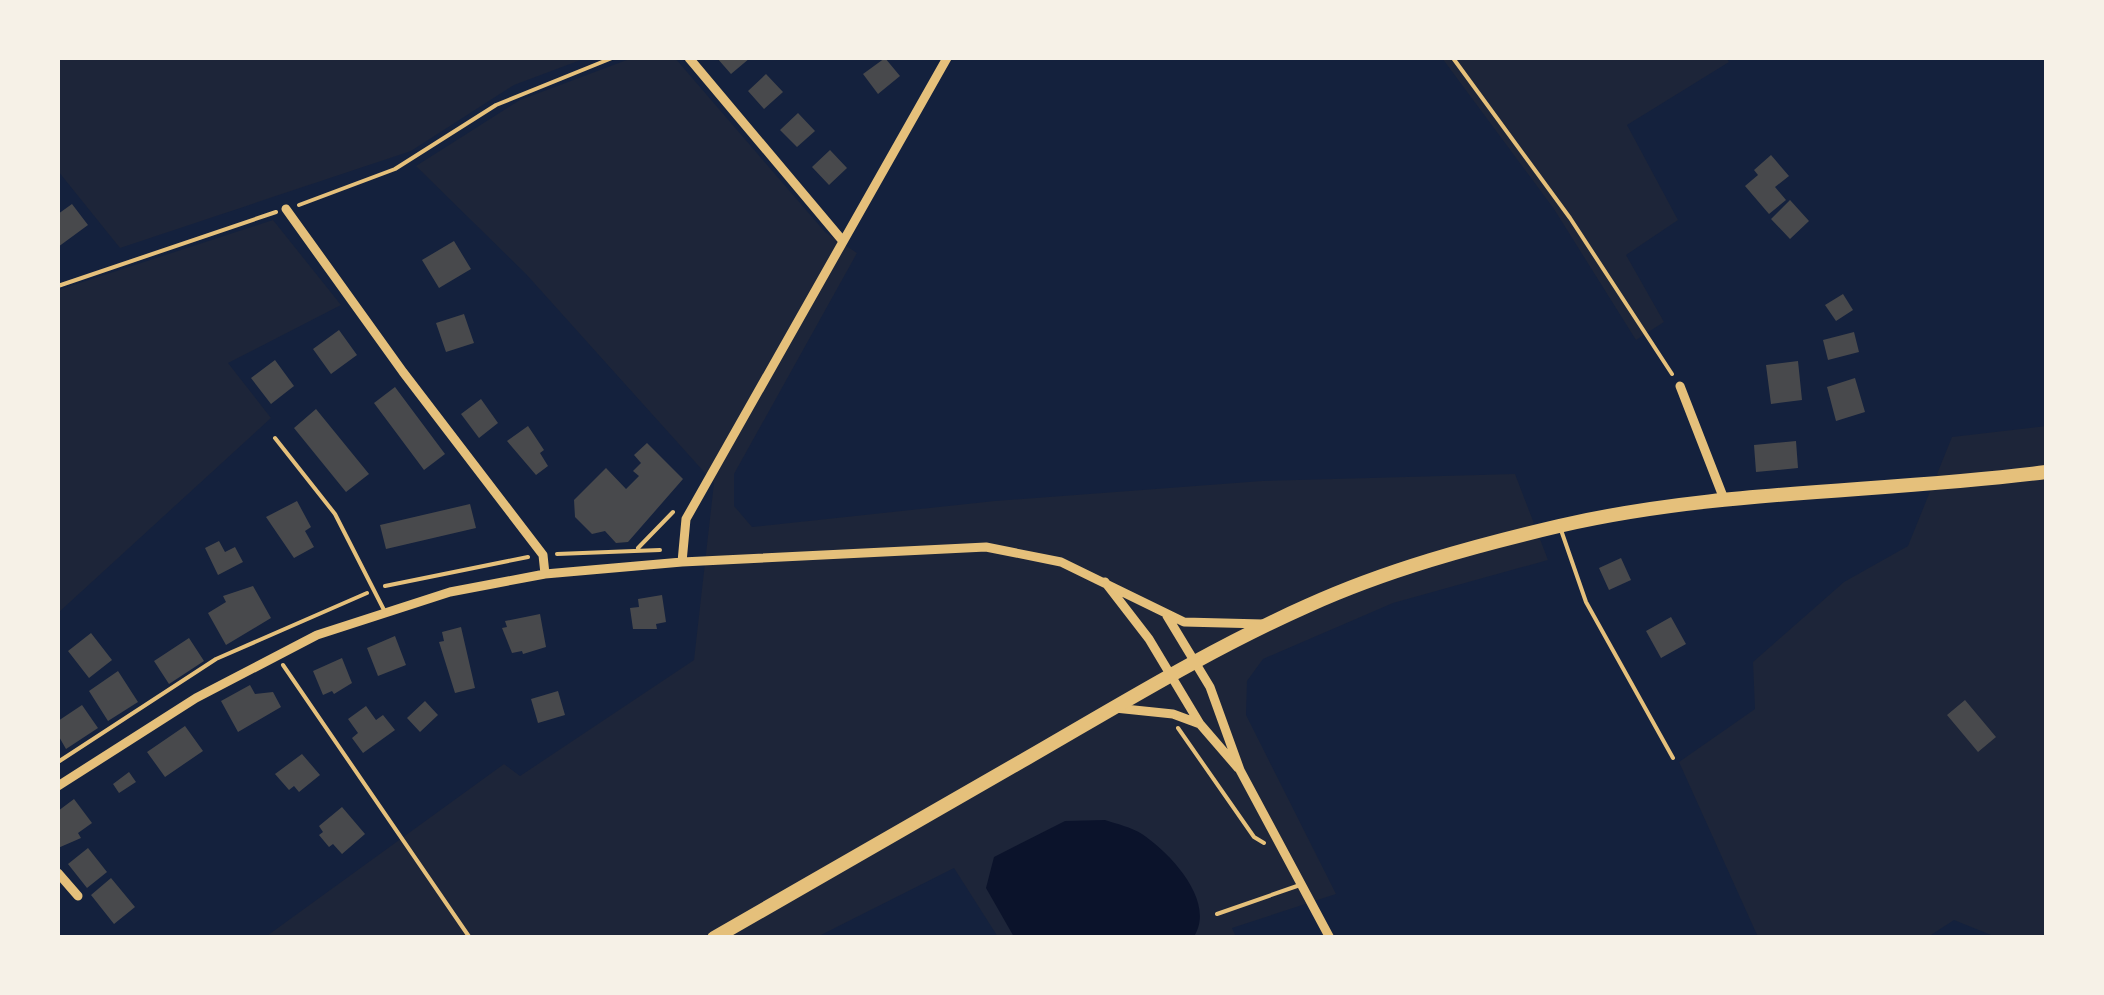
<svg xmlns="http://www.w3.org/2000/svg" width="2104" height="995" font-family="'PT Sans Narrow',sans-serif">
<rect width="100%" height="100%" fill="#14213d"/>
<path fill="#1d2539" d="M58,58H586L514,85L411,151L120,248L58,171Z
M632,58H675L825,232L857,253L734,474V506L752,527L995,501L1262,481L1515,474L1548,560L1393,603L1263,659L1247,681L1246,715L1336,894L1232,928L1236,937H998L954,868L817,937L264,938L504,764L520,776L694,660L714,483L526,274L416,166L520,100Z
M1442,58H1726L1729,62L1627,125L1678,220L1626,255L1664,322L1636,340L1554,209Z
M273,220L341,305L228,363L271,418L58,613V290Z
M2046,426V937H1996L1954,920L1928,937H1758L1679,762L1755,709L1753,662L1844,582L1908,546L1952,437Z"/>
<path fill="#0b132b" d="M1105,820C1117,824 1131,827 1142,834C1169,852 1218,902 1193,938L1014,937L986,888L994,857L1065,821Z"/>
<path fill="#48494c" d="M717,58H750L731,74Z
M885,58L900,76L878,94L863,74Z
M766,74L783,92L764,109L748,91Z
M798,113L815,131L797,147L780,130Z
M830,150L847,168L829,185L812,167Z
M1771,155L1789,176L1775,187L1786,200L1769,214L1745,186L1758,175L1754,170Z
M1790,200L1809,221L1790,239L1771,219Z
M72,204L88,225L58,247V214Z
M454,241L471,269L439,288L422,260Z
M1843,294L1853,310L1836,321L1825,305Z
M464,314L474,343L446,352L436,323Z
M339,330L357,355L331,374L313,349Z
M1854,332L1859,352L1828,360L1823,340Z
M275,360L294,386L271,404L251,378Z
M1798,361L1802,400L1771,404L1766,365Z
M1855,378L1865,412L1836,421L1827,387Z
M395,387L445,454L424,470L374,403Z
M481,399L498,423L479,438L461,414Z
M316,409L369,474L346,492L294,428Z
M528,426L544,450L540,453L548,466L536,475L507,441Z
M1796,441L1798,468L1756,472L1754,445Z
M647,443L683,479L628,542L616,543L605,531L592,534L575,517L574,500L606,468L626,489L639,476L633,471L641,463L634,455Z
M297,501L311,527L305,531L314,547L294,558L266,517Z
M470,504L476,528L386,549L380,525Z
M219,541L225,552L235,547L243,562L218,575L205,548Z
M1621,558L1631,580L1609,590L1599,568Z
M253,586L271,618L226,645L208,613L226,602L223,596Z
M662,595L666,622L656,624L657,629H633L630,608L639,607L638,599Z
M540,614L546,647L523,654L522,651L512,653L502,628L507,627L505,621Z
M1671,617L1686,644L1661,658L1646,631Z
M461,627L475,688L455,693L439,642L444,641L442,632Z
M91,633L112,660L89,678L68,651Z
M395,636L406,665L378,676L367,648Z
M189,638L204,661L169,684L154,661Z
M342,658L352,683L334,694L332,691L323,695L313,671Z
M118,671L138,702L108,721L89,691Z
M250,685L255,694L273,692L281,707L238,732L221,701Z
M558,691L565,715L538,723L531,699Z
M1965,700L1996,737L1978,752L1947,715Z
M425,701L438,715L420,732L407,718Z
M82,705L98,728L66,749L58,735V721Z
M366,706L376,720L383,715L395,730L363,753L352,738L358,733L348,719Z
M185,726L203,751L165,777L147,752Z
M302,754L320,775L299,792L294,786L289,790L275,774Z
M129,772L136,782L119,793L113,784Z
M74,799L92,823L78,833L81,838L58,848V811Z
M342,807L365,834L342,854L333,844L329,847L319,835L323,832L319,826Z
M88,848L107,872L87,888L68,864Z
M111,878L135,907L114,924L91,895Z"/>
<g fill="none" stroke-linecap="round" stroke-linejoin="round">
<path stroke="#e5c07b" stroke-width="4" d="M1453,58L1570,218L1672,374
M299,205L395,169L496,105L612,58
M58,286L276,212
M638,548L673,512
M557,554L660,550
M385,586L528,557
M283,665L470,938
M1178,728L1254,837L1264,843
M58,762L216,659L367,593"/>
<path stroke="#e5c07b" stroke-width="4" d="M275,438L335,514L384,610
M1561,530L1586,602L1673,758
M1217,914L1300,885"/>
<path stroke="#e5c07b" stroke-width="9" d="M689,58L842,240
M286,209L403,372L543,555L545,574
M1680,386L1724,499
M682,562L686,519L947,58
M1105,582L1149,639L1200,724L1238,768
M1167,616L1210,687L1240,770L1330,938
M1115,708L1173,714L1200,724
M58,786L196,698L317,635L450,592L545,574L682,562L986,547L1061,562L1184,622L1263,624
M58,873L78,896"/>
<path stroke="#e5c07b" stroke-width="14" d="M714,938C816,879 919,820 1022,761C1116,707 1208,650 1307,606C1386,570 1474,546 1559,526C1719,489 1884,493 2046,472"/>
</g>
<rect width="2104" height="995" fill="none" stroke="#f6f1e7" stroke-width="120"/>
</svg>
